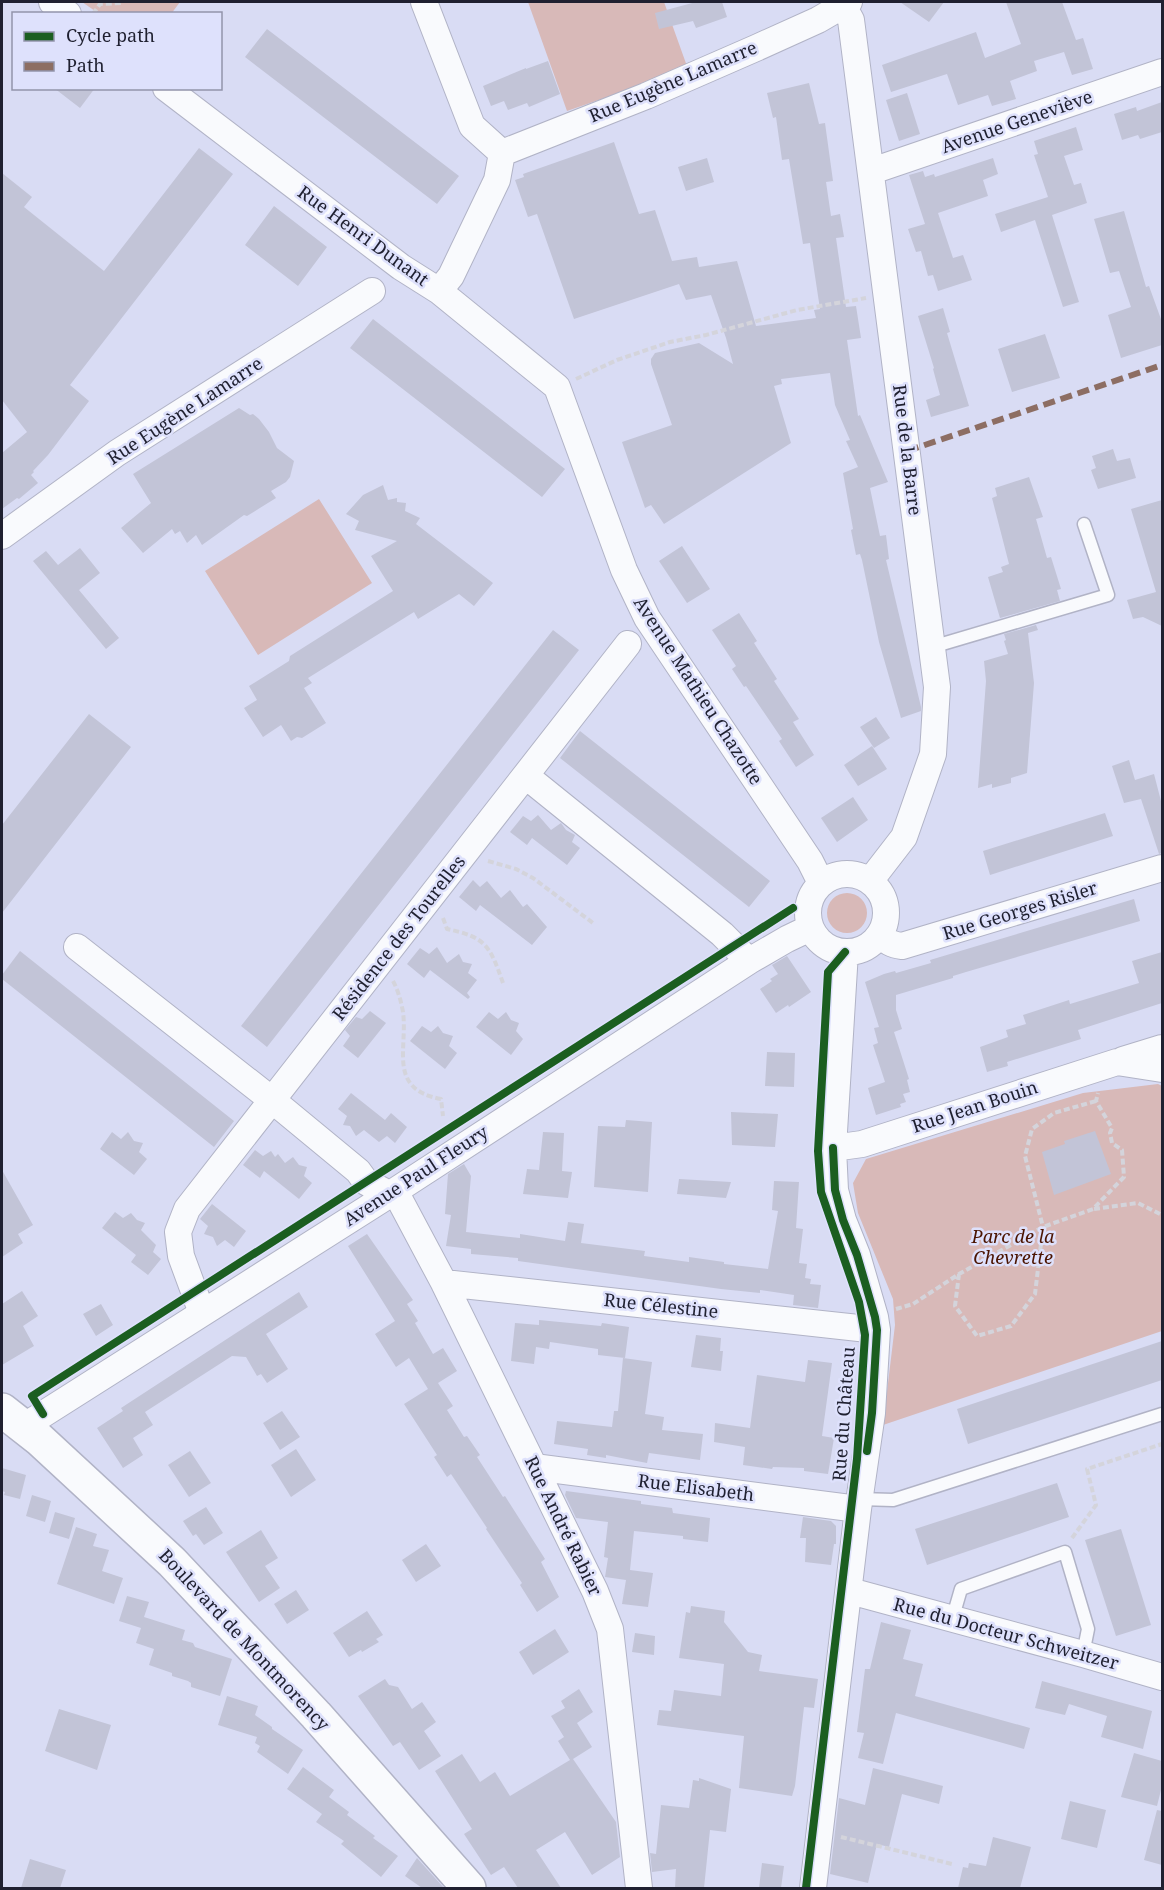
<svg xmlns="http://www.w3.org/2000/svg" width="1164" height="1890" font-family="'Noto Serif',serif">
<rect width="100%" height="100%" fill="#d9dcf4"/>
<path fill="#d8b9b8" d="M82,2H180L171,14L98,13Z
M528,2H664L688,69L567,111Z
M319,499L372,583L258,655L205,571Z
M827 913a20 20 0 1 1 40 0a20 20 0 1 1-40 0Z
M1158,1084L1162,1086V1331L883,1425L895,1325L893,1299L858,1213L853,1183L866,1159L1083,1093Z"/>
<path fill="#c2c4d7" d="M696,2H722L727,17L696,28L693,21L659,29L655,13Z
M900,2H944L929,22Z
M1006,2H1062L1076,40L1083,38L1093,69L1072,75L1064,52L1034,61L1037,71L1010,81L1016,99L992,106L988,95L958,105L947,74L891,92L882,65L976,32L985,58L1021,44Z
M267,29L459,176L437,204L245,57Z
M548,61L560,94L529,107L527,103L508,110L504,101L491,106L483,86L526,68V69Z
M809,83L819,124L825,123L833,181L826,182L831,216L840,214L844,237L836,238L846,307L856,306L861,338L847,340L858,416L860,415L888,482L870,488L880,536L886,535L889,559L886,560L921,707V711L901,718L879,642L862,560L860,554L856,555L851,530L853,529L843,473L858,467L846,441L850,440L835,405L830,373L781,379L782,384L774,386L791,443L664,524L651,505L645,508L622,442L672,425L651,364V359L655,353L699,343L733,364L726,338L711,295L686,300L679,284L574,319L537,214L528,217L515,180L524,177L523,174L614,142L639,214L655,210L672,261L697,257L699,267L737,261L756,326L816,318L814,310L820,309L810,243L803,244L789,159L782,160L776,117L773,118L767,93Z
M54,88H95L80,108Z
M907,93L920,134L899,141L886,100Z
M1162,102V132L1140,139L1138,135L1122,140L1114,114L1136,107L1137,111Z
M1076,127L1083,150L1064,156L1074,185L1081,183L1087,203L1052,215L1079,302L1063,307L1035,220L1001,232L995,214L1048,197L1034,155L1038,154L1034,141Z
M199,148L233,174L70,385L89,401L48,455L33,471L34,472L31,475L38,483L19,499L17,498L2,509V453L27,432L2,400V173L32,197L24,207L104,271Z
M707,158L714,182L686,191L678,167Z
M993,158L998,174L983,180L988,196L938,213L953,258L963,255L972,280L938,291L933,275L928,276L921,251L916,252L908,229L925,224L909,175L923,171L925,177L934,174L935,177Z
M274,206L327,247L298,286L245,245Z
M1124,211L1146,287L1149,286L1162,322V345L1121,358L1108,315L1131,307L1119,271L1110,273L1094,219Z
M943,308L950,332L947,333L969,406L931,417L926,400L940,395L933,369L934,368L918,316Z
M373,319L565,469L542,497L350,348Z
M1045,334L1060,378L1012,392L998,349Z
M239,408L250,415L253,414L259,419L269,432L277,448L294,461L290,477L286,482L271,491L276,498L247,516L244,515L202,545L196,535L187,543L180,531L175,534L172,529L143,553L121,528L151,503L133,474Z
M1113,449L1117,461L1130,458L1136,478L1098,489L1091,470L1096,468L1092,456Z
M1029,477L1043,517L1036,519L1047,558L1051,557L1061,589L1057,590L1060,601L1000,618L988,577L1003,572L1001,567L1009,564L992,498L997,496L995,488Z
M383,485L388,500L397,498V502L406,503L405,511L420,518L416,524L493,583L474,606L459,594L418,619L414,612L308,678L312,683L304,688L326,723L302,738L297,737L291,741L281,725L263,737L244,708L257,700L249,686L289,661L290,656L393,591L371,556L397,541L355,530L359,521L346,514L363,495Z
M1162,500V626L1143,617L1133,619L1127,600L1156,592L1131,509Z
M682,546L710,589L687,603L659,561Z
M80,548L100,573L79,590L119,638L106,649L33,561L46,551L58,565Z
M739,613L757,641L754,643L777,679L774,681L799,719L793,722L814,755L796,767L779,741L782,739L746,686L744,687L732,669L736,666L712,630Z
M1036,625L1038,630L1028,633L1034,683L1027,773L1011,778V783L992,788V784L978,788L986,681L984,661L1008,654L1004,641L1006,640L1004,634Z
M553,630L579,650L267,1047L241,1026Z
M89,714L131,747L2,913V825Z
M876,717L890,738L874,748L860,727Z
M580,731L770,881L749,907L560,758Z
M872,746L887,769L858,786L844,765Z
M1129,760L1135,780L1154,774L1162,805V853L1159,854L1141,799L1124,803L1112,766Z
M853,797L868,820L837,842L821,818Z
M1105,813L1113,836L990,875L983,851Z
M538,815L551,830L561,823L566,830L575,835L572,842L580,848L567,865L532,838L527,845L510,832L523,816L531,821Z
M473,880L480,887L487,881L501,898L510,890L523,907L527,904L547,927L532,945L480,905L476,911L459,897Z
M1134,899L1140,921L966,972L953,976V978L896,995V1010L902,1029L894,1032L909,1079L907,1080L910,1092L903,1094L906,1102L900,1104L901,1107L876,1115L868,1088L885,1082L873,1045L878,1043L874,1028L879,1027L865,982L884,974L895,971L896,973L931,963L930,960Z
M437,947L447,963L459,954L463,962L472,964L468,973L477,980L467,993L470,997L468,999L430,970L424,978L407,964L420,948L429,954Z
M20,951L234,1121L214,1147L2,979V975Z
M1162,952V1003L1078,1030L1081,1039L1007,1062L1008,1066L987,1072L980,1047L1008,1037L1006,1030L1026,1024L1023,1015L1069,1000L1070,1004L1139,983L1132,961Z
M787,956L811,992L789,1007L788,1005L776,1013L760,989L772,981L770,979L778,974L772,965Z
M370,1011L386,1023L358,1058L343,1046L350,1036L345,1030L356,1017L362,1019Z
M489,1012L498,1019L506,1012L511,1020L519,1023L516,1031L523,1039L511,1055L476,1027Z
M422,1026L431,1032L438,1026L443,1033L453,1036L449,1046L457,1053L445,1069L410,1041Z
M767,1052L795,1053L794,1087L765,1086Z
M351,1093L385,1120L391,1113L407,1127L395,1143L387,1136L379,1142L364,1130L356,1136L350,1126L343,1125L347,1116L338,1109Z
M731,1112L778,1114L775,1147L732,1145Z
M626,1120L652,1122L648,1192L594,1187L598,1126L625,1127Z
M1095,1131L1111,1174L1054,1195L1042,1152L1065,1144L1064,1141Z
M112,1132L121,1139L128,1132L134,1141L143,1143L139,1152L147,1159L134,1175L100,1149Z
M543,1132L564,1133L562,1171L572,1172L568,1198L523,1194L527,1169L539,1170Z
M255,1150L263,1156L271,1151L275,1157L278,1154L285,1163L293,1157L299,1165L307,1167L304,1176L312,1183L299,1199L264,1171L260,1178L243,1165Z
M464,1164L471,1176L466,1232L520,1238V1234L565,1241L568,1222L584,1224L581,1243L645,1251L644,1256L689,1262V1257L724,1262V1264L768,1269L778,1211L772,1210L774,1181L799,1182L796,1228L803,1229L799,1263L807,1264L805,1278L811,1279L810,1284L821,1285L818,1308L793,1305L794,1295L760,1290V1293L721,1289L518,1261V1258L471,1254V1249L446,1246L451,1215L445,1214L448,1174Z
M2,1170L33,1225L18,1234L23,1243L2,1257Z
M679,1179L731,1182L726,1198L677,1194Z
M212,1204L246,1231L234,1247L225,1240L217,1246L213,1237L204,1234L208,1226L200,1219Z
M115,1212L123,1218L131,1213L137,1220L145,1223L141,1230L156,1245L153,1252L161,1259L148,1275L131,1262L136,1255L102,1228Z
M367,1234L413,1300L407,1304L418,1321L415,1323L433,1354L443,1348L457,1371L438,1383L453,1406L447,1410L464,1437L467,1436L480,1455L477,1457L503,1497L505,1496L545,1559L541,1562L559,1597L537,1612L520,1585L522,1583L486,1529L487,1528L451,1474L447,1477L434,1457L437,1455L404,1404L428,1389L409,1358L396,1367L375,1334L395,1321L348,1246Z
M22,1291L38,1316L23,1326L34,1346L2,1365V1304Z
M299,1292L308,1307L266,1334L288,1369L267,1383L261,1374L257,1376L246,1357L232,1356L145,1412L153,1425L133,1438L143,1455L123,1468L97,1428L123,1411L121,1408Z
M101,1304L113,1325L96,1336L83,1314Z
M539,1320L601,1326L602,1323L629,1327L625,1358L598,1355V1349L550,1342L549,1349L536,1347L534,1364L511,1361L515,1323L539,1325Z
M696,1335L721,1338L720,1351H723L721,1371L691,1367Z
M1162,1341V1380L968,1444L957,1409Z
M623,1358L652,1362L645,1414L664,1417L662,1430L703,1434L700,1460L649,1453L647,1463L606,1455V1458L587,1455L588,1449L554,1444L557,1421L612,1427L614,1411H618Z
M808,1360L832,1363L822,1436L834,1438L828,1474L804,1471V1468L773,1467L772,1469L743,1465L745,1447L714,1442L715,1423L750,1428L757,1375L805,1382Z
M282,1411L300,1437L280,1450L263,1423Z
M296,1449L316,1480L291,1497L271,1465Z
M190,1451L211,1483L189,1497L168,1465Z
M2,1468L26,1475L20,1499L4,1495L5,1492L2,1491Z
M1057,1483L1069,1517L927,1565L915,1529Z
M566,1491L641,1501V1504L672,1508L673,1513L710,1518L708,1542L683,1539V1536L634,1531L630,1570L653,1573L648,1607L622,1604L626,1580L605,1577L608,1558L604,1557L608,1522L576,1518L565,1495Z
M32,1495L51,1501L45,1522L26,1516Z
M206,1507L223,1533L204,1545L196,1534L193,1536L183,1521Z
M55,1512L75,1518L69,1539L49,1533Z
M803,1517L831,1521L836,1526V1544H834L831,1565L805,1562L806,1538H800Z
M76,1527L97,1534L93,1546L109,1550L102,1571L123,1578L114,1604L57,1584Z
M1121,1529L1151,1625L1116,1636L1085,1540Z
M261,1530L278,1558L265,1566L280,1588L259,1602L226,1552Z
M426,1544L441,1566L416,1582L402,1560Z
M296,1590L309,1610L287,1624L274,1604Z
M127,1596L149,1602L144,1617L185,1630L182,1640L193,1643L195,1647L232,1659L220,1696L191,1687V1683L188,1681L172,1676V1673L149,1665L154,1649L136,1643L141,1628L119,1621Z
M691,1606L725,1611L724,1622L748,1652L762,1655L759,1671L818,1679L814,1708L804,1707L795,1786L792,1796L739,1788L744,1736L657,1725L659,1710L671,1711L674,1690L721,1696L724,1664L679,1658L686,1612L690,1613Z
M367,1611L383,1635L376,1639L379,1642L362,1652L361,1650L349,1657L333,1633Z
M881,1622L911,1630L903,1659L923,1664L915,1696L1030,1728L1024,1749L896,1713L883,1764L858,1758L864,1733L857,1732L865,1669H870Z
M555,1629L569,1652L533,1675L519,1652Z
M635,1633L655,1636L654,1655L632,1652Z
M385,1679L389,1685L398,1687L412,1709L422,1702L436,1722L424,1731L441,1756L419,1770L400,1742L393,1746L358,1696Z
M1042,1681L1152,1711L1143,1749L1101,1737L1107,1716L1069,1704L1065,1715L1035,1708Z
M579,1689L593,1712L577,1723L592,1747L573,1759L616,1822L620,1857L592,1875L565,1832L536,1850L561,1888H518L504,1867L491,1875L464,1834L472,1829L435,1771L462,1754L480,1782L495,1772L510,1796L570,1760L558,1741L564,1737L551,1716L565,1708L561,1701Z
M227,1696L258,1706L255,1715L272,1727V1729L303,1750L288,1774L257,1752L260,1746L255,1743L257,1737L218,1725Z
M59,1709L111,1725L97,1770L45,1751Z
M1134,1753L1162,1761V1786L1157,1806L1121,1797Z
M303,1767L334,1790L329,1797L349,1812L347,1815L375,1836L373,1838L398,1856L381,1877L341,1844L344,1841L316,1822L322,1814L287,1789Z
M873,1768L943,1786L939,1804L902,1794L889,1847L877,1844L868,1883L830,1874L839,1798L865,1805Z
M699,1778L731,1789L726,1832L710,1830L704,1888H675L676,1869L652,1872L650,1853L656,1854L661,1805L689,1808L693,1780L699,1781Z
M1070,1801L1106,1810L1097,1848L1061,1839Z
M1157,1810L1162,1811V1865L1144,1860Z
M993,1837L1031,1847L1020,1888H958L963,1867L968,1868L969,1863L986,1866Z
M417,1858L444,1888H422L405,1876Z
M30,1859L66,1870L60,1888H21Z
M762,1863L784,1866L781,1888H759Z"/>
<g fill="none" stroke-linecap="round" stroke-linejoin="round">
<g stroke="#b1b3c6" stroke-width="15">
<path id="lane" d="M932,647L1108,595L1084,524
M860,1499L893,1500L1162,1414
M952,1620L961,1589L1065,1552L1088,1629L1083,1654"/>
</g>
<g stroke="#b1b3c6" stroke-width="28">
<path id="street" d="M52,2L68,14
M424,2L472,126L502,153
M841,2L851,20L937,687L933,754L904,837L870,881
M166,88L401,267L439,291L557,387L624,570L647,618L810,861L821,883
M502,153L646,96L756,48L818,20L849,2
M872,171L1162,72
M439,291L451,276L497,180L502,153
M2,536L117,453L372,291
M526,776L722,934L749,961
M808 913a39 39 0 1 1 78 0a39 39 0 1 1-78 0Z
M880,934C887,942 892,945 902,946L1162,868
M77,947L272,1100L358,1171L366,1182L389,1194
M1123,1060L1162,1048
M833,1148L862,1144L1117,1062L1162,1069
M395,1191L444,1283L595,1591L610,1629L639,1888
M444,1283L877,1330
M202,1313L181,1256L178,1232L187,1209L628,644
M23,1427L395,1191L749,961L787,939L810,928
M534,1467L858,1509
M850,1591L1083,1654L1162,1677
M813,1888L858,1509L872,1413L877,1330L875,1317L857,1255L843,1220L835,1190L833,1148L845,952"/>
</g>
<g stroke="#b1b3c6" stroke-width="36">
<path id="secondary" d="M2,1410L39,1439L172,1562L316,1715L469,1888"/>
</g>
<path stroke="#d4d4db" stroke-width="4" stroke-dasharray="6 3" stroke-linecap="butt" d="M93,14L100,4L122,3L123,2
M576,379L617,360L670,342L706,335L797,310L866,298
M488,861L516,869L533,878L593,923
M443,918L447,929C486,937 490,946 503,983
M393,981C398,990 401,1001 403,1012C408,1049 387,1089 441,1099L443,1116
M1094,1209L1138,1203L1162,1215
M959,1274L955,1306L977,1336L1011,1326L1035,1294L1043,1227L1025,1156L1032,1129L1054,1113L1096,1101
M896,1309L913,1304L959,1274L1043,1227L1093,1209L1124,1177L1122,1150L1112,1143L1110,1133L1112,1128L1096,1101L1098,1093
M1072,1538L1096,1505L1087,1469L1162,1444
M841,1837L952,1864"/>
<use href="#lane" stroke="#f9fafd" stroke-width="12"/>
<use href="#street" stroke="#f9fafd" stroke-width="26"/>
<use href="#secondary" stroke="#f9fafd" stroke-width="33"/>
<path stroke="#8d6e63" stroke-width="6" stroke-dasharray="12 6" stroke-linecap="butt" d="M907,451L1162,365"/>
<g stroke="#dee1fc" stroke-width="11">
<path id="cycleway" d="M833,1148L835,1190L843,1220L857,1255L875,1317L877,1330L872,1413L867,1451
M43,1414L32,1396L793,908
M806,1888L857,1459L865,1335L859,1302L821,1192L818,1151L828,972L845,952"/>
</g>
<use href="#cycleway" stroke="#1b5e20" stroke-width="8"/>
</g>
<g text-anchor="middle" stroke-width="5" stroke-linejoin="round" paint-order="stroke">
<g font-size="18" fill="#1f2030" stroke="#dee1fc">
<text transform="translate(673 82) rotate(-23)" y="6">Rue Eugène Lamarre</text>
<text transform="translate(1017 122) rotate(-19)" y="6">Avenue Geneviève</text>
<text transform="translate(363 236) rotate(36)" y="6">Rue Henri Dunant</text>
<text transform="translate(185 411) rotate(-33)" y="6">Rue Eugène Lamarre</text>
<text transform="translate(907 450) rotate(83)" y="6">Rue de la Barre</text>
<text transform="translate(698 691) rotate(57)" y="6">Avenue Mathieu Chazotte</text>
<text transform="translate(1020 911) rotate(-17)" y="6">Rue Georges Risler</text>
<text transform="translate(399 938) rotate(-52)" y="6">Résidence des Tourelles</text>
<text transform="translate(975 1107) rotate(-18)" y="6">Rue Jean Bouin</text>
<text transform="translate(416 1176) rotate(-33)" y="6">Avenue Paul Fleury</text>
<text transform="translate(661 1306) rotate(6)" y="6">Rue Célestine</text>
<text transform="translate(844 1414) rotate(-86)" y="6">Rue du Château</text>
<text transform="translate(696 1488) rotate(7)" y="6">Rue Elisabeth</text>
<text transform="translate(563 1526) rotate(64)" y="6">Rue André Rabier</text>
<text transform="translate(1006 1634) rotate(15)" y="6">Rue du Docteur Schweitzer</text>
<text transform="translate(244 1640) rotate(47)" y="6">Boulevard de Montmorency</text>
</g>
<g font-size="18" font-style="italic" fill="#4b1400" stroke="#dee1fc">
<text x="1013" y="1243">Parc de la<tspan x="1013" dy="21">Chevrette</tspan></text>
</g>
</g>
<rect width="1164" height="1890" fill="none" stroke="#1f2030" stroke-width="6"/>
<rect x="12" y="12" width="210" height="78" fill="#dee1fc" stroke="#9294aa" stroke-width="1.5"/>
<rect x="24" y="32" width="30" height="9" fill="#1b5e20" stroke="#9294aa" stroke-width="1.5"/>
<text x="66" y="42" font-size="18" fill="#1f2030">Cycle path</text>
<rect x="24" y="62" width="30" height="9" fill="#8d6e63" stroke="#9294aa" stroke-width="1.5"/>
<text x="66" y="72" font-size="18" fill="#1f2030">Path</text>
</svg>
